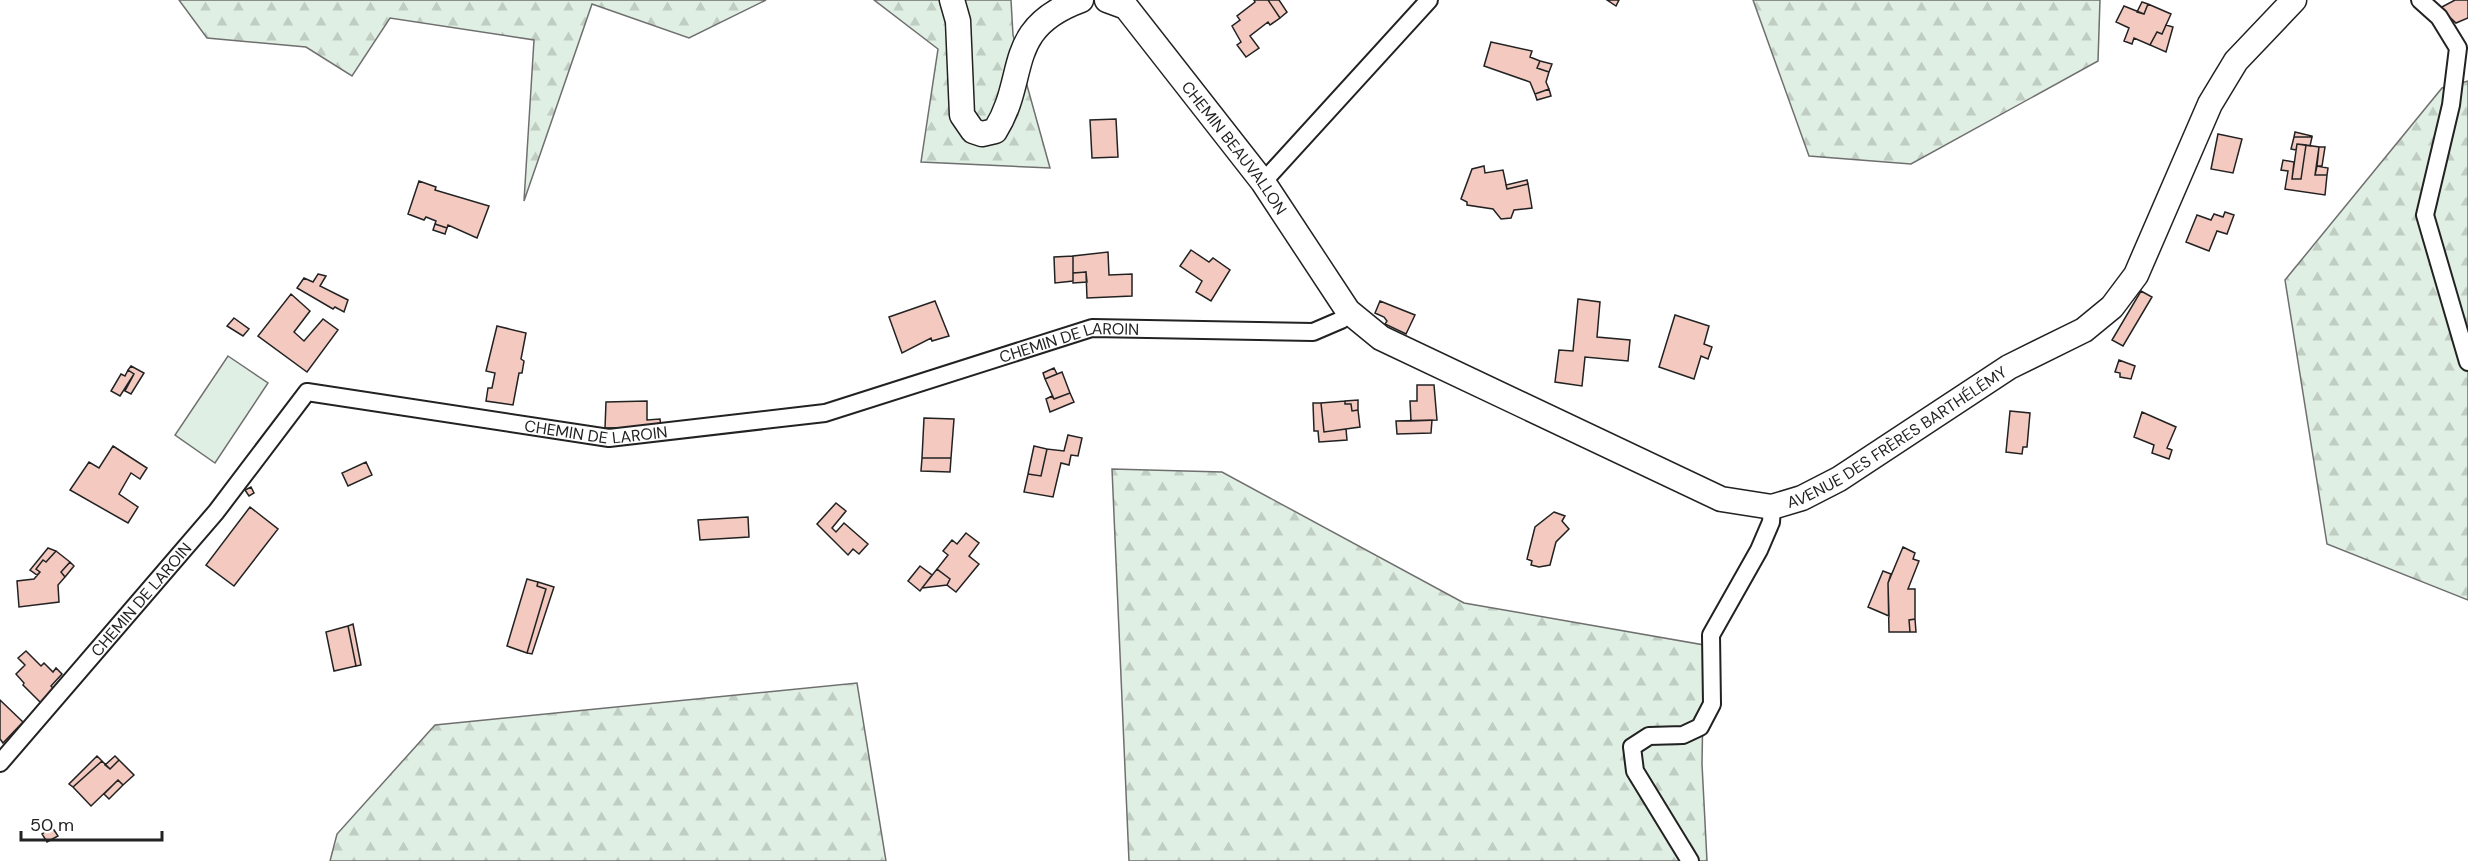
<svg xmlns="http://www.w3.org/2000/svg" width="2468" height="861" font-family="'DM Sans',sans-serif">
<defs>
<pattern id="forest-firs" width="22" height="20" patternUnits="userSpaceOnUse" patternTransform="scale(1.5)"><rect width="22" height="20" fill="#e0efe3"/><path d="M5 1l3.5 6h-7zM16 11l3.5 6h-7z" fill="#c0cdc2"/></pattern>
</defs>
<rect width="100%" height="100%" fill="#fff"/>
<path fill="#e0efe3" stroke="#6f6f6f" stroke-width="1.5" d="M228,356L268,383L215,463L175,435Z"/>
<path fill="url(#forest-firs)" stroke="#6f6f6f" stroke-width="1.5" d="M179,0H766L689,38L592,4L524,201L534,40L390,18L352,76L306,47L207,38Z
M874,0H1011L1013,35L1050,168L921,162L938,49Z
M1753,0H2100L2098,61L1911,164L1809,156Z
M2468,81V600L2327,544L2285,280L2442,88Z
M1112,469L1222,472L1464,603L1704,645L1702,764L1707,861H1129Z
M857,683L886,861H330L337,834L435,725Z"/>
<path fill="#f3c9c0" stroke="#222" stroke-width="1.5" d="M1254,0H1268L1280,18L1270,25L1268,22L1250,36L1259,48L1246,57L1237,45L1241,42L1232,26L1240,20L1237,16L1255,2Z
M1268,0H1279L1287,12L1280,18Z
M1607,0H1619L1616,6Z
M2455,0H2468V18L2456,23L2440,8Z
M2142,2L2148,4L2144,14L2137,12Z
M2148,4L2171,14L2162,34L2157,32L2150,45L2134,38L2132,44L2124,41L2129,28L2116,22L2124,6L2144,14Z
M2166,25L2173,27L2166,52L2150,45L2157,32L2162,34Z
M1491,42L1532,51L1530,57L1540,61L1537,68L1549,72L1546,82L1549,89L1535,94L1530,82L1484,66Z
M1540,61L1552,64L1549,72L1537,68Z
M1549,89L1551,96L1537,100L1535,94Z
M1116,119L1118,157L1092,158L1090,120Z
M2295,132L2312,136V137H2294Z
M2218,134L2242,139L2233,173L2211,169Z
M2294,137H2312L2310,146L2297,144L2296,150L2291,149Z
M2297,144L2306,145L2301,179H2292Z
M2306,145L2319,147L2315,175H2327L2325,195L2285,189L2288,171L2281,170L2283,160L2294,162L2292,179H2301Z
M2319,147H2325L2322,166H2317Z
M1484,166L1485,173L1503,170L1507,189L1528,184L1532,208L1514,210L1511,218L1501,219L1493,209L1467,205V202L1461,199L1472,169Z
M2317,166L2328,168L2327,175H2315Z
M1527,180L1528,184L1507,189L1506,185Z
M419,181L436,187L435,190L489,206L477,238L448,225L447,228L435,224L436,221L426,217L424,220L408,214Z
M2225,212L2234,215L2227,234L2217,231L2209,251L2186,242L2197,215L2211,220L2214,214L2223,217Z
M435,224L447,228L445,234L433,230Z
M1191,250L1209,262L1213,258L1230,270L1211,301L1196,292L1202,281L1180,266Z
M1108,252L1109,275L1132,274V296L1087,298L1086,272L1073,273V256Z
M1073,256V281L1055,283L1054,257Z
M1086,272L1087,282L1073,283V273Z
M318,274L326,276L320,286L348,300L344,312L335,307L333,309L297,288L304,278L313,282Z
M2141,291L2152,297L2123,346L2112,340Z
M291,294L310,311L294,332L304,341L323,319L338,330L307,372L258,336Z
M1578,299L1600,302L1597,337L1630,340L1628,361L1585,357L1582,386L1555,382L1559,350L1573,351Z
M935,301L949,336L932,341L931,338L902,353L889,317Z
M1380,301L1415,315L1406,334L1385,324L1387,321L1384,317L1375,313Z
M1675,315L1709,326L1704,344L1712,347L1708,359L1701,356L1694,379L1659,367Z
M234,318L249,329L243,336L227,326Z
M497,326L526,333L521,359L524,361L522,373H519L513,405L486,401L488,388H492L495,373L486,371Z
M2119,360L2135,366L2131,379L2120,377V373L2115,372Z
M131,366L144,373L131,394L125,391L134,374L128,370Z
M1054,368L1057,374L1045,379L1043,373Z
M128,370L134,374L120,396L111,391L121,374L125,376Z
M1062,372L1070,393L1054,399L1045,379Z
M1417,385H1434L1437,420L1411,421L1410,401H1417Z
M1070,393L1074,402L1050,412L1046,399L1052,396L1054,399Z
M1358,400V410L1352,411L1351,404H1345V401Z
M647,401V420L660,419L661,427L605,428L606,402Z
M1345,401V404H1351L1352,411L1358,410L1360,427L1324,432L1321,403Z
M1313,403H1321L1324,432L1346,429L1347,440L1319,442L1318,431H1314Z
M2010,411L2030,413L2027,447H2023L2022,454L2006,452Z
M2142,412L2176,427L2167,448L2172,450L2169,459L2152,453L2154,445L2134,437Z
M924,418L954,419L951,458H922Z
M1432,420L1431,433L1397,434L1396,421Z
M1068,435L1082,438L1078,456L1071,455L1069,465L1061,463L1053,497L1024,492L1028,474L1041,476L1047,449L1064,451Z
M113,446L147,468L140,479L131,473L119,494L138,507L128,523L70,490L89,462L99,468Z
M1034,446L1047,449L1041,476L1028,474Z
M922,458H951L950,472L921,471Z
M366,462L372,475L348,486L342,473Z
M251,487L254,493L249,496L245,490Z
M836,503L846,511L832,528L836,532L844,523L868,544L859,554L853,549L848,555L817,524Z
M250,507L278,529L234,586L206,565Z
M1554,512L1565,516L1562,521L1569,529L1556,542L1550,565L1539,567L1531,565L1532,561L1527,559L1535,527Z
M748,517L749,537L700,540L698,520Z
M966,533L979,543L969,556L979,564L956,592L947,585L950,579L937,569L948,555L943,551L952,540L957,544Z
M1903,547L1915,553L1913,559L1919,561L1908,589H1915V619L1909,620L1910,632H1889L1888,583Z
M48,548L56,551L46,562L43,560L36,569L40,572L37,575L30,570Z
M56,551L70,562L61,572L65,577L58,585L59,602L19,607L17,581L34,579L40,572L36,569L43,560L46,562Z
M70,562L74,566L65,577L61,572Z
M920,566L932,575L920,591L908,581Z
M937,569L950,579L947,585L922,588Z
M1883,571L1891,574L1888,583L1889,616L1868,607Z
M527,579L538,582L537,586L546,589L527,653L507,646Z
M538,582L554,587L532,654L527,653L546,589L537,586Z
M1915,619L1916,632H1910L1909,620Z
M353,624L361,665L356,666L348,626Z
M348,626L356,666L334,671L326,632Z
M26,651L41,666L44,663L53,672L56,668L62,674L51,686L54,689L41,703L23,685L24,683L16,674L25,665L18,658Z
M0,700L23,722L3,743L0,739Z
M97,756L102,761L73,787L69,784Z
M115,756L119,760L110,769L105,765Z
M119,760L134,775L123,785L118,780L91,806L73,787L102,761L110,769Z
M118,780L123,785L109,799L104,794Z
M52,827L58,836L47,842L42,834Z"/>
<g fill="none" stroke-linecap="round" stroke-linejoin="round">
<g stroke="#222" stroke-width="20">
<g id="street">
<path d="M2420,0L2439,17L2458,48L2451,105L2425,215L2468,362"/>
<path d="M1263,182L1429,0"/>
<path id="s1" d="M0,763L216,512L307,392L609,438L825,413L1092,328L1313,332L1341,320L1348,311"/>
<path d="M1690,861L1635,771L1632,747L1649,736L1683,735L1700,727L1712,704L1711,635L1759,550L1771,522L1772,507"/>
</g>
</g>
<g stroke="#222" stroke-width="27">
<g id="secondary">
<path d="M952,0L958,21L962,115L973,131L982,134L995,131C1029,77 1002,29 1081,0"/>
<path id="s2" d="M1107,0L1126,7L1263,182L1348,311L1381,338L1721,499L1772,507L1802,498L1839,479L2009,367L2084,330L2112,307L2136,275L2210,104L2236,61L2294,0"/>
</g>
</g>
<use href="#street" stroke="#fff" stroke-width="16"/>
<use href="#secondary" stroke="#fff" stroke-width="24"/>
</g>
<g text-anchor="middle" stroke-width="4.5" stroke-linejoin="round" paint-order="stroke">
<g font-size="16" fill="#222" stroke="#fff">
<text dy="6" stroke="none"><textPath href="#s2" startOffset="198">CHEMIN BEAUVALLON</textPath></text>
<text dy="6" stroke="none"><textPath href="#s1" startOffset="1260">CHEMIN DE LAROIN</textPath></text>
<text dy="6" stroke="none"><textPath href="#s1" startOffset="774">CHEMIN DE LAROIN</textPath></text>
<text dy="6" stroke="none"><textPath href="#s2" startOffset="1011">AVENUE DES FRÈRES BARTHÉLÉMY</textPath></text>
<text dy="6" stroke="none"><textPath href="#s1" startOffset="216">CHEMIN DE LAROIN</textPath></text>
</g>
</g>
<path d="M21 831v9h141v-9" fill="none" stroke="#222222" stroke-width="3"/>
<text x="30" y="831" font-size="18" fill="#222222" stroke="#ffffff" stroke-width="4.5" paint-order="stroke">50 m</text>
</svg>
